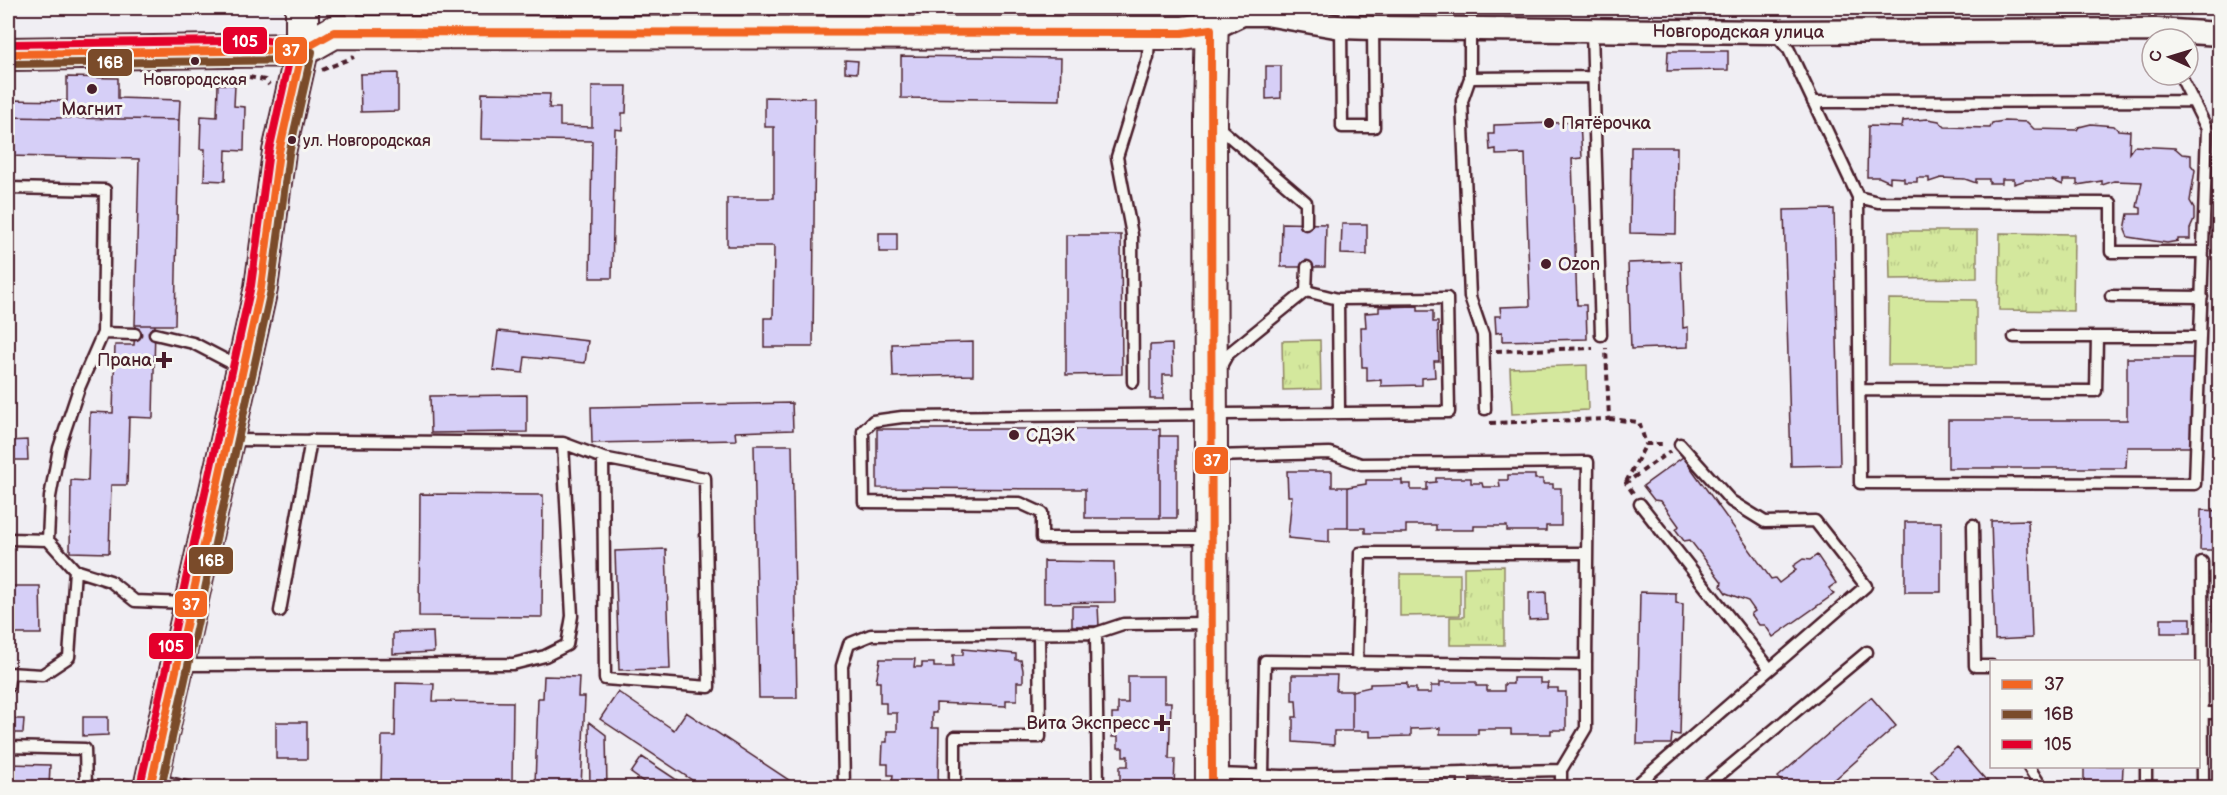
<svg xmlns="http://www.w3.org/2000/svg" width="2227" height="795" font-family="'Balsamiq Sans',sans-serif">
<defs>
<pattern id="park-tufts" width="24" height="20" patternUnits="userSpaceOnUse" patternTransform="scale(1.5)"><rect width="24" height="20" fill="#d4e89d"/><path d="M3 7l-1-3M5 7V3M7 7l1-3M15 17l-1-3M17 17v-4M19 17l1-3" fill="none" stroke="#b8c787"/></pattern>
</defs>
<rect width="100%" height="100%" fill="#f0eef3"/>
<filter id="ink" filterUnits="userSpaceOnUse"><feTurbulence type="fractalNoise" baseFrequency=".0167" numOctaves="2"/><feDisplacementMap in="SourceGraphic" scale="12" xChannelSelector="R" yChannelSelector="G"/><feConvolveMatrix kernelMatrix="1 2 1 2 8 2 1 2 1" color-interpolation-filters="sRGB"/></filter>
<g filter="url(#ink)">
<path fill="#d4e89d" stroke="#8f8464" stroke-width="1.5" d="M1889,299L1976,300V365H1888Z
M1587,365L1588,410L1512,414L1510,368Z
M1400,574H1460V615L1400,616Z"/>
<path fill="url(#park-tufts)" stroke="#8f8464" stroke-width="1.5" d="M1889,231H1977V278L1890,279Z
M2000,233L2074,234L2073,311L1999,310Z
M1320,340L1321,389L1283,390L1282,341Z
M1504,566V645H1450V617H1464V567Z"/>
<path fill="#d6cff7" stroke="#4a1f2b" stroke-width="1.5" d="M1668,51H1728V70L1667,71Z
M901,56L1061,58L1060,100L901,98Z
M845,60L858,61L857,73L845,72Z
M1266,66H1281V98L1266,99Z
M398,73V111L361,112L360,74Z
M67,77L118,78V98L180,100L179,120L8,117V100L67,101Z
M218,84L235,85L234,106L245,107L244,151L226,150L225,181L204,180L205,149H200L201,116L217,117Z
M592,86H627L626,113H622V130L615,129L612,278H590L592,141L481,139L482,93L550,94L549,108H560V126L592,127Z
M765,97L815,98L813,347H764V318H773L774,246H727V198H774V127H765Z
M8,117L179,120L175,325H135L139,159L8,156Z
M1928,119L1939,121L1945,127L1990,128L1992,123L2004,121L2027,122L2034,129L2077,130L2079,127L2091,124L2114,126L2118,130L2130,131L2129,153L2134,146L2175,148L2182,154L2191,155V165L2195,170L2190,201L2194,208V220L2190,229V239H2178V241L2167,243L2128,237L2125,230L2128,214H2141V208L2137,207L2142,182L2114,181L2102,185V181L2077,185V180H2063V185L2052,180H2026L2014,184V179H2002V183H1989V179H1976V183L1965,179L1941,178L1929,182V178H1917V182H1904V178L1890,177V182L1879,177H1867L1868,126L1902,127L1903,121Z
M1580,122L1582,158L1572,159L1577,305H1586L1587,339L1502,341V332L1496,333L1495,316H1501L1500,307L1530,306L1525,154L1496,155V149L1490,150L1489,134H1494V125Z
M1631,147H1677L1676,234L1630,233Z
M1834,209L1840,465L1791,466L1784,210Z
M1282,223L1326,224L1325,267H1281Z
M1342,224H1367V255L1341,254Z
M879,233H897V252H879Z
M1066,235H1121L1122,374L1066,375Z
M1681,261L1683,328L1688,327V347L1631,349L1628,263Z
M1418,306V311H1433V322H1438L1439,361H1434L1435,377L1422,378V385L1381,386V380L1367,381V367H1362L1361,327H1366L1365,313L1379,312V307Z
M135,325H155L153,418L129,417L127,485H111L109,553L70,552L71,480L88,481L90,412L113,413L115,345H134Z
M498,331L588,341L585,363L525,357L523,373L493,370Z
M973,342V375L893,377L892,344Z
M1172,344L1173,375H1163V399H1150V345Z
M2127,358H2194V447H2127L2126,468H1948V420H2127Z
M527,395V432L431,433L430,396Z
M792,403L793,430L735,432L736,440L592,443L591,407Z
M877,429H1160V518H1085V489L877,488Z
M1160,436H1177V518H1160Z
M27,440L28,460H8V441Z
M754,445H792L797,698H759Z
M1683,457L1771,579L1775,578L1779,583L1796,570L1793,566L1803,559L1810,560L1817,555L1836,583L1829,588L1834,594L1773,637L1765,625H1759L1751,614L1755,611L1748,601L1726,593L1721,586L1722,582L1690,540L1684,541L1676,530L1679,526L1661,501L1654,500L1643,486Z
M1287,471H1332V487H1348V528H1329V542L1288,538L1292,496H1288Z
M1508,475H1535V479H1543V484H1553V488H1561V526H1546V531H1507V526H1474V530H1436V525H1406V533H1365V528H1348V487L1366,484V480H1402V484H1411V490H1427V483L1436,482V478H1471V483H1482L1483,487H1500L1499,480H1508Z
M420,494L543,495L542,617L419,616Z
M2201,510L2220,511V550H2200Z
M2028,520L2032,638L1995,640L1991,521Z
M1905,522H1941V592H1905Z
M666,549L670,669L619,670L615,551Z
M1044,561L1114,562L1115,602L1044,603Z
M8,581H11V586H40L41,634H8Z
M1546,592L1547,619L1529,620V593Z
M1640,592L1676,593V603L1683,604L1680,735L1672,734L1671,744H1637Z
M2213,596H2220V621H2213Z
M1072,606H1098L1099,626H1072Z
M2161,618H2191V633H2161Z
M433,632L434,652L393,654V633Z
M963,649L1016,654V660H1021L1023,670V682H1017V700H1006V706L936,703V713H932V728H939L938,784H934V788H898V784H892L893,775H888V764H882L883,742H887V731H897V713H886V703H880V682H876L880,659H915L914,667H922V663H934V667H953V655H963Z
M1292,675H1337L1336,691H1352V731H1334V745L1293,742V717H1297L1296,700H1292Z
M544,676L579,677L578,697H585L581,787L535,785L538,698H543Z
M1128,676H1164V702H1171L1169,759H1175L1174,788H1120V766H1128V756H1123V748H1118V737H1112V714H1118V703H1128Z
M1513,678H1540V683H1548L1547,688H1558V692H1566V730H1551V734H1511V729H1478V734H1440V728L1411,729V736L1370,737V731H1352V691L1370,687V684L1407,683V688H1416V693H1431V686H1440V682H1476V686H1487V691H1504V684H1513Z
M396,683L434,684L433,701L513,702L512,783H525V788H381L382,736H395Z
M618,692L674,730L686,712L801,788H704L600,719Z
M1871,697L1896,726L1825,788H1787L1778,777Z
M83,717H108V735L83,736Z
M9,719H24L23,733H9Z
M276,722H307V759H276Z
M589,722L606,735L607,788H590Z
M1957,747L1993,788H1946L1931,770Z
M642,757L689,788H652L631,773Z
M8,764L50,765L49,788H8Z
M2084,766H2123L2122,788H2084Z"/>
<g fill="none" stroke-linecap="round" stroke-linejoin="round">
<g stroke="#4a1f2b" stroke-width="15">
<path id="lane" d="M1341,27L1342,127H1374L1373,28
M352,28V8
M1470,29V78L1593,77
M1592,30L1601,335
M1773,32L1789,50L1858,197L1860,483L2195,484L2207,129L2180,75
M1470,78L1462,101L1470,297L1483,335L1485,409
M1813,102L2193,101
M1216,125L1306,202V224
M8,188L105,190L103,333L79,388L59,448L50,497L48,540
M1858,197L1878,202L2111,203V252H2203
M2111,296L2202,297
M1338,299L1339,412
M103,333L135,334
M155,334L193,343L241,368
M2014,337H2200
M1220,368L1227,355L1306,291L1307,267
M1133,382L1132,235L1117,157L1148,57L1149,36
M1860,390L2096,391L2097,337
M229,440L563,443L603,458L705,478L709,687L605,679L603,458
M1214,456L1330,453L1361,464L1588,462L1586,665
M1640,504L1770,669
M1973,525L1975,666H1992
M1208,538H1042V513L1020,503L864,502L863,431L873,421L902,417L1449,412L1447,298L1338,299L1306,291
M8,539L48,540L75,570
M2202,562L2203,788
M280,611L311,440
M1096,633L1098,788
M1357,663L1360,553H1587
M180,665L513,664L545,656L567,645L572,616L563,443
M8,673L42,675L69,657L75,570L110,581L135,601L188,603
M8,687L10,673
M2203,713H2220
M8,747L85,749L86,788
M2028,766L2042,788
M1464,772V788
M1216,774L1283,776L1561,770V788
M1263,776L1265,661L1586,665V728L1561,770
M155,779L189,788
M1707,785L1730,788
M844,788L842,666L849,644L871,635L1096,633L1123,624L1208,623
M955,788V737H1040L1039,633
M1379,788L1381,774
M1633,788L1866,586L1815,521L1765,522L1731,501L1680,444
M1704,788L1867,652
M2146,788V766"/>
</g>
<g stroke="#4a1f2b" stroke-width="27">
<g id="street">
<path id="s1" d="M1211,29L1242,14H1266L1341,27L1373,28L1773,32L2157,30L2220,34"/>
</g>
</g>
<g stroke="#4a1f2b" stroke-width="36">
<path id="secondary" d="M1212,8L1210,120L1212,788
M8,54L302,50L334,32L1182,33L1211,29
M150,788L261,288L279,152L302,50V8"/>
</g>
<path stroke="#4a1f2b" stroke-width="4" stroke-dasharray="6 4.5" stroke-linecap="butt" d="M322,70L354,57
M249,77L265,80L269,85
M1496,351L1593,348
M1609,419L1639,422L1646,444H1666
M1490,423L1609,419L1606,348
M1626,482L1646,444
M1633,493L1626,483L1670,451"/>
<use href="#lane" stroke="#f6f6f2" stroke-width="10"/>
<use href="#street" stroke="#f6f6f2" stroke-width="22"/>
<use href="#secondary" stroke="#f6f6f2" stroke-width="32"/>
<g stroke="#f6f6f2" stroke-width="12">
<path id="bus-1" d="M8,54L302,50L334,32L1182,33L1211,29L1212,788
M150,788L261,288L279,152L302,50"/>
</g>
<g stroke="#f6f6f2" stroke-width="12">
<path id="bus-2" d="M8,64L302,60
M161,788L271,290L289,154L312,52"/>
</g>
<g stroke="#f6f6f2" stroke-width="12">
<path id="bus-3" d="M8,44L302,40
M140,786L251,286L269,151L292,48"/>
</g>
<use href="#bus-1" stroke="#f26522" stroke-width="8"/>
<use href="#bus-2" stroke="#7a4b2a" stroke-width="8"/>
<use href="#bus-3" stroke="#e4002b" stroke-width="8"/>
</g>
</g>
<g fill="#4a1f2b" stroke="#f6f6f2" stroke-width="2">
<circle cx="195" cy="61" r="5"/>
<circle cx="92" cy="89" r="6"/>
<circle cx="1549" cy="123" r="6"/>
<circle cx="292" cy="140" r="5"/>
<circle cx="1546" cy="264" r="6"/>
<path d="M161 351h6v6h6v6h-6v6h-6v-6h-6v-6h6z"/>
<circle cx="1014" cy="435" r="6"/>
<path d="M1159 714h6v6h6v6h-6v6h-6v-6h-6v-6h6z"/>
</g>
<g text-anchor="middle" stroke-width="6" stroke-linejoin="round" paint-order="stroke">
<g font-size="16" fill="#4a1f2b" stroke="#f6f6f2">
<text x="195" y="85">Новгородская</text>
<text x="303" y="146" text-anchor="start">ул. Новгородская</text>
</g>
<g font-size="18" fill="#4a1f2b" stroke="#f6f6f2">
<text dy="6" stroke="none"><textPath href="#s1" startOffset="532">Новгородская улица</textPath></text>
</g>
<g font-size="18" fill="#4a1f2b" stroke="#f6f6f2" text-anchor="start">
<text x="92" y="115" text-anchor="middle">Магнит</text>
<text x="1561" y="129">Пятёрочка</text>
<text x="1558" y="270">Ozon</text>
<text x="152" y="366" text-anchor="end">Прана</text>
<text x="1026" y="441">СДЭК</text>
<text x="1150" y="729" text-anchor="end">Вита Экспресс</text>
</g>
</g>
<g stroke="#f6f6f2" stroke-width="2">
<rect x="222" y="26" width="46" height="29" rx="6" fill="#e4002b"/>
<rect x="274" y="36" width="34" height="29" rx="6" fill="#f26522"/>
<rect x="87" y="48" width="46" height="29" rx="6" fill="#7a4b2a"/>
<rect x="1194" y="446" width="35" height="29" rx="6" fill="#f26522"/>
<rect x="188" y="546" width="46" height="29" rx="6" fill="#7a4b2a"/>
<rect x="174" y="590" width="34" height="28" rx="6" fill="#f26522"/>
<rect x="148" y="632" width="46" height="28" rx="6" fill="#e4002b"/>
</g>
<g font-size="16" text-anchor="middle" font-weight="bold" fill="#fff">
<text x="245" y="47">105</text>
<text x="291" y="56">37</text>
<text x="110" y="68">16В</text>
<text x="1212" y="466">37</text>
<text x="211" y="566">16В</text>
<text x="191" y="610">37</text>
<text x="171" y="652">105</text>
</g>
<rect width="2227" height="795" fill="none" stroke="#f6f6f2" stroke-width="30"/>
<rect x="15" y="15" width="2197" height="765" fill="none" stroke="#4a1f2b" stroke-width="2" filter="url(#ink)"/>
<rect x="1990" y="660" width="210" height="108" fill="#f6f6f2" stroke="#b1a0a2" stroke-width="1.5"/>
<rect x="2002" y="680" width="30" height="9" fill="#f26522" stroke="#b1a0a2" stroke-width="1.5"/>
<text x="2044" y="690" font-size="18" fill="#4a1f2b">37</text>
<rect x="2002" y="710" width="30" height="9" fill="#7a4b2a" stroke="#b1a0a2" stroke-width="1.5"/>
<text x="2044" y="720" font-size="18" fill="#4a1f2b">16В</text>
<rect x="2002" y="740" width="30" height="9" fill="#e4002b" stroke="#b1a0a2" stroke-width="1.5"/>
<text x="2044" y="750" font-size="18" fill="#4a1f2b">105</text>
<g transform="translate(2170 57) rotate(274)"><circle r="28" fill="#f6f6f2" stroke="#b1a0a2" stroke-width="1.5"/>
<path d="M0-4.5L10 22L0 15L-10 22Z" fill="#4a1f2b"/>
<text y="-9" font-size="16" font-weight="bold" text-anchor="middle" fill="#4a1f2b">С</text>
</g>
</svg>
